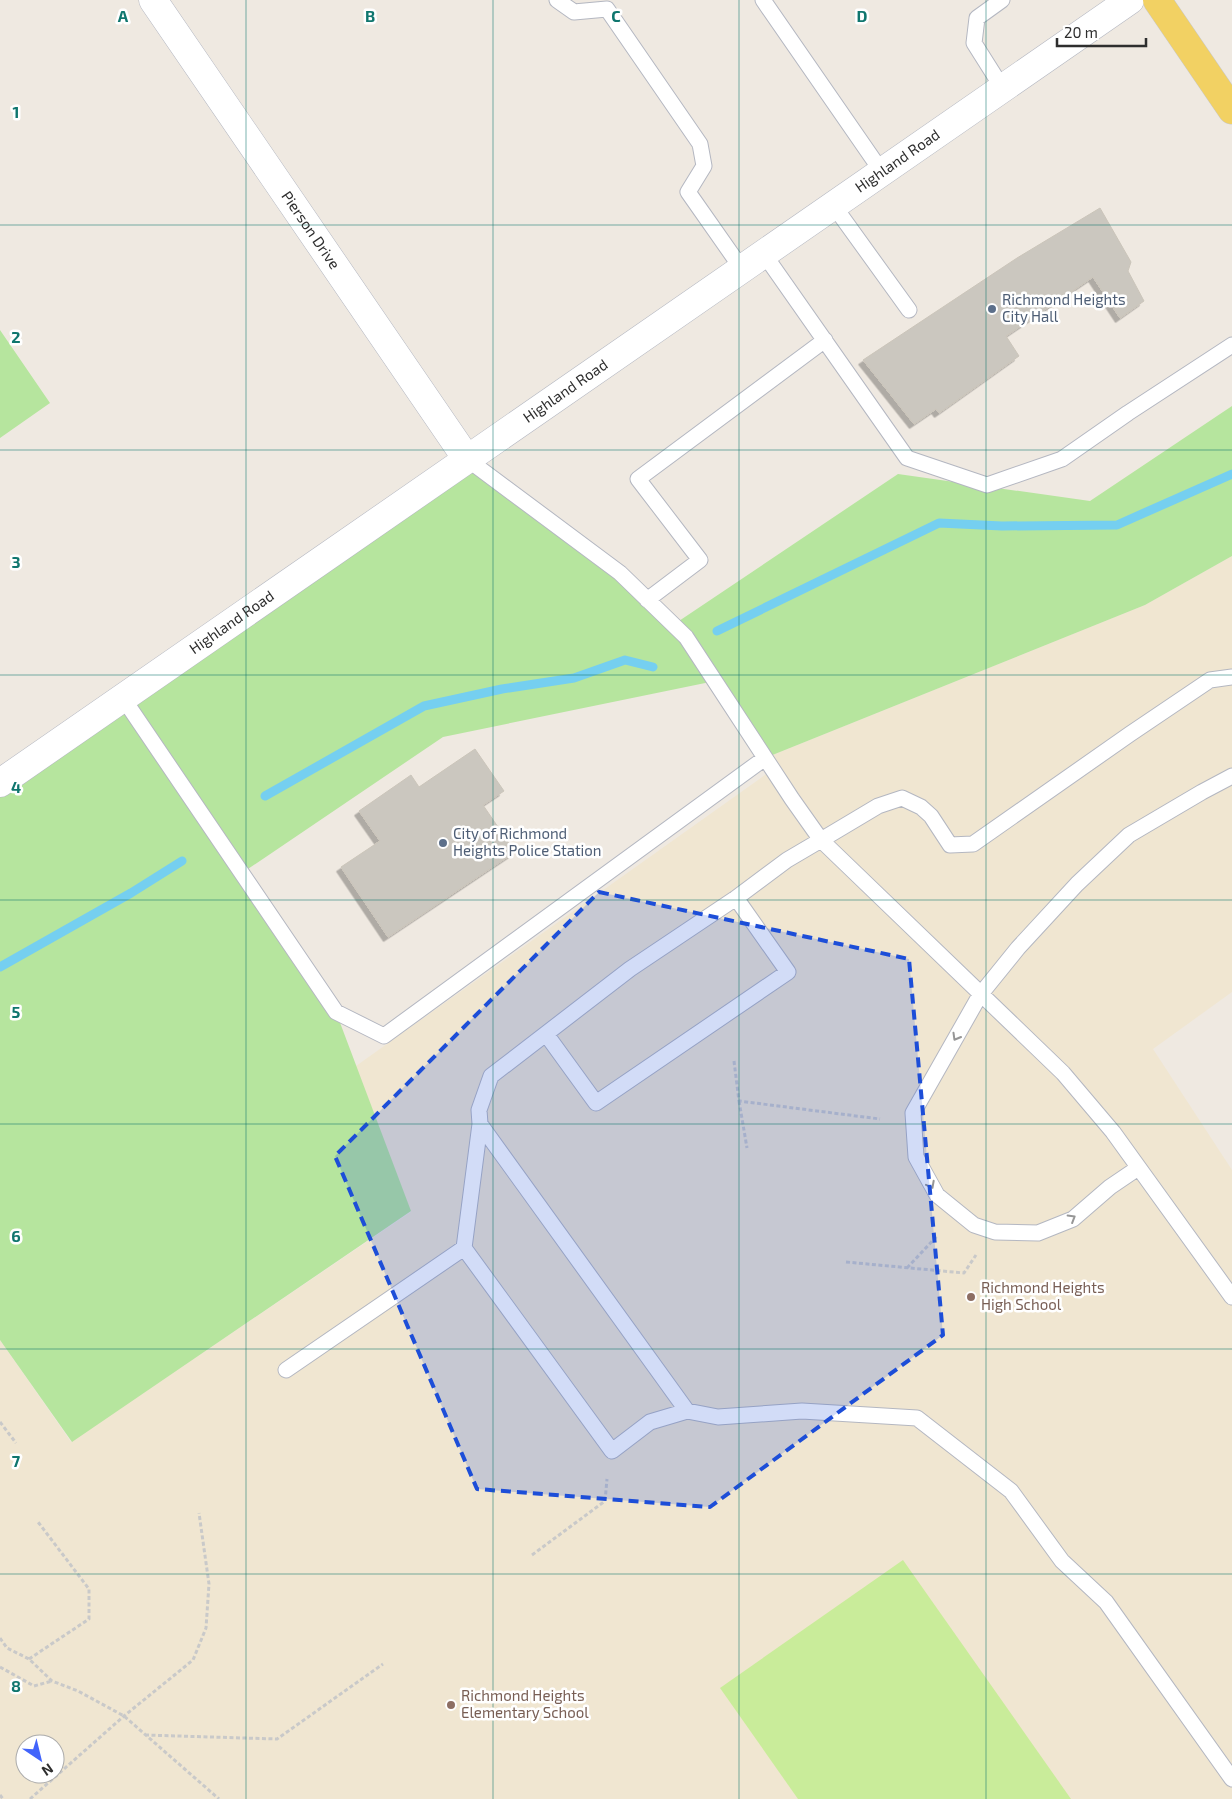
<svg xmlns="http://www.w3.org/2000/svg" width="1232" height="1799" font-family="'Exo 2',sans-serif">
<defs>
<filter id="shadow"><feDropShadow dx="-4.5" dy="4.5" stdDeviation="0" flood-color="#0004"/></filter>
</defs>
<rect width="100%" height="100%" fill="#efe9e1"/>
<path fill="#f0e6d1" fill-rule="evenodd" d="M1232,556V992L1153,1049L1232,1170V1799H0V1340L71,1442L411,1212L356,1066L772,770L765,758L1145,605ZM25,1744H55V1774H25Z"/>
<path fill="#b6e59e" d="M0,330L50,403L0,438Z
M1232,406V556L1145,605L765,758L715,681L443,737L242,873L336,1012L411,1211L72,1442L0,1340V783L467,459L673,625L898,474L1090,501Z"/>
<path fill="#c9ec9a" d="M903,1560L1071,1799H798L720,1688Z"/>
<g fill="none" stroke-linecap="round" stroke-linejoin="round">
<path stroke="#75cff0" stroke-width="9" d="M717,631L939,523L1002,526L1117,525L1232,474
M265,796L424,706L502,689L574,678L625,660L653,667
M0,967L131,893L182,861"/>
</g>
<path fill="#cbc7bf" stroke="#cbc5ba" filter="url(#shadow)" d="M1100,208L1131,262L1128,271L1144,301L1120,318L1093,277L1006,336L1019,356L939,413L936,409L914,424L863,360L1017,258Z
M475,749L504,791L483,805L515,852L388,937L341,867L380,841L359,811L411,775L419,787Z"/>
<g fill="none" stroke-linecap="round" stroke-linejoin="round">
<g stroke="#b4b7c1" stroke-width="17">
<path id="service" d="M557,0L574,12L607,9L700,144L704,166L688,192L742,269
M763,0L882,172
M1002,0L977,18L974,43L1003,89
M834,206L909,310
M764,254L907,458L987,485L1062,459L1128,413L1232,345
M467,459L620,573L686,637L792,799L821,840L787,860L736,898L630,969L491,1076L479,1110L480,1124L687,1411
M647,600L700,560L638,479L825,340
M1232,677L1210,680L1130,734L973,844L950,845L931,816L921,807L902,798L878,806L821,840L1063,1073L1113,1132L1232,1297
M123,698L336,1012L384,1036L765,758
M546,1034L596,1103L788,972L736,898
M1138,1168L1110,1187L1073,1219L1038,1233L995,1232L974,1225L937,1195L916,1157L913,1113L980,995L1018,948L1077,884L1129,835L1202,792L1232,776
M464,1248L480,1124
M286,1370L464,1248L612,1451L650,1422L687,1411L718,1417L802,1411L917,1418L1011,1491L1062,1561L1106,1602L1232,1779"/>
</g>
<g stroke="#b4b7c1" stroke-width="29">
<g id="minor">
<path id="s1" d="M153,0L467,459"/>
</g>
</g>
<g stroke="#b4b7c1" stroke-width="29">
<g id="tertiary">
<path id="s2" d="M0,783L1130,0"/>
</g>
</g>
<g stroke="#c9c9c9" stroke-width="29">
<path id="primary" d="M1157,0L1232,110"/>
</g>
<path stroke="#c9c9c9" stroke-width="3" stroke-dasharray="4 2.5" stroke-linecap="butt" d="M734,1061L739,1101L880,1119
M739,1101L747,1148
M846,1262L964,1273L976,1255
M907,1268L938,1235
M0,1422L16,1443
M532,1555L605,1501L607,1479
M0,1638L7,1648L29,1659L52,1681L78,1691L124,1716L219,1799
M29,1659L89,1619V1589L38,1522
M0,1667L34,1686L52,1681
M145,1735L277,1739L383,1664
M0,1795L3,1799
M30,1799L124,1716L193,1660L206,1628L209,1584L199,1513"/>
<use href="#service" stroke="#fff" stroke-width="15"/>
<use href="#minor" stroke="#fff" stroke-width="28"/>
<use href="#tertiary" stroke="#fff" stroke-width="28"/>
<use href="#primary" stroke="#f2d163" stroke-width="28"/>
</g>
<defs><path id="oneway-chevron" d="M-2-3.5L2.5 0L-2 3.5" fill="none" stroke-width="1.6" stroke-linecap="round" stroke-linejoin="round" transform="scale(1.25)"/></defs>
<g stroke="#969696">
<use href="#oneway-chevron" transform="translate(956 1037) rotate(120)"/>
<use href="#oneway-chevron" transform="translate(931 1185) rotate(62)"/>
<use href="#oneway-chevron" transform="translate(1072 1218) rotate(-31)"/>
</g>
<path fill="#1d4ed8" fill-opacity="0.2" stroke="#1d4ed8" stroke-width="4" stroke-dasharray="10 6" stroke-linejoin="round" d="M599,892L909,959L943,1335L710,1507L477,1489L335,1156Z"/>
<path fill="none" stroke="#0f766e" stroke-width="1" stroke-opacity="0.55" d="M246,0V1799M493,0V1799M739,0V1799M986,0V1799M0,225H1232M0,450H1232M0,675H1232M0,900H1232M0,1124H1232M0,1349H1232M0,1574H1232"/>
<g fill="#5c6f8a" stroke="#fff" stroke-width="2">
<circle cx="992" cy="309" r="5"/>
<circle cx="443" cy="843" r="5"/>
</g>
<g fill="#8d6e63" stroke="#fff" stroke-width="2">
<circle cx="971" cy="1297" r="5"/>
<circle cx="451" cy="1705" r="5"/>
</g>
<g text-anchor="middle" stroke-width="5" stroke-linejoin="round" paint-order="stroke">
<g font-size="15" fill="#2e2e2e" stroke="#fff">
<text dy="5" stroke="none"><textPath href="#s2" startOffset="1092">Highland Road</textPath></text>
<text dy="5" stroke="none"><textPath href="#s1" startOffset="279">Pierson Drive</textPath></text>
<text dy="5" stroke="none"><textPath href="#s2" startOffset="688">Highland Road</textPath></text>
<text dy="5" stroke="none"><textPath href="#s2" startOffset="282">Highland Road</textPath></text>
</g>
<g font-size="15" fill="#4e5e75" stroke="#fff" text-anchor="start">
<text x="1002" y="305">Richmond Heights<tspan x="1002" dy="17">City Hall</tspan></text>
<text x="453" y="839">City of Richmond<tspan x="453" dy="17">Heights Police Station</tspan></text>
</g>
<g font-size="15" fill="#785e54" stroke="#fff" text-anchor="start">
<text x="981" y="1293">Richmond Heights<tspan x="981" dy="17">High School</tspan></text>
<text x="461" y="1701">Richmond Heights<tspan x="461" dy="17">Elementary School</tspan></text>
</g>
</g>
<g font-size="16" text-anchor="middle" font-weight="bold" fill="#0f766e" stroke="#fff" stroke-width="5" stroke-linejoin="round" paint-order="stroke">
<text x="123" y="22">A</text>
<text x="370" y="22">B</text>
<text x="616" y="22">C</text>
<text x="862" y="22">D</text>
<text x="16" y="118">1</text>
<text x="16" y="343">2</text>
<text x="16" y="568">3</text>
<text x="16" y="793">4</text>
<text x="16" y="1018">5</text>
<text x="16" y="1242">6</text>
<text x="16" y="1467">7</text>
<text x="16" y="1692">8</text>
</g>
<g transform="translate(40 1759) rotate(145)"><circle r="24" fill="#ffffff" stroke="#ababab"/>
<path d="M0-4L9 19L0 12L-9 19Z" fill="#4264fb"/>
<text y="-8" font-size="14" font-weight="bold" text-anchor="middle" fill="#2e2e2e">N</text>
</g>
<path d="M1057 38v8h89v-8" fill="none" stroke="#2e2e2e" stroke-width="2.5"/>
<text x="1064" y="38" font-size="15" fill="#2e2e2e" stroke="#ffffff" stroke-width="4" paint-order="stroke">20 m</text>
</svg>
